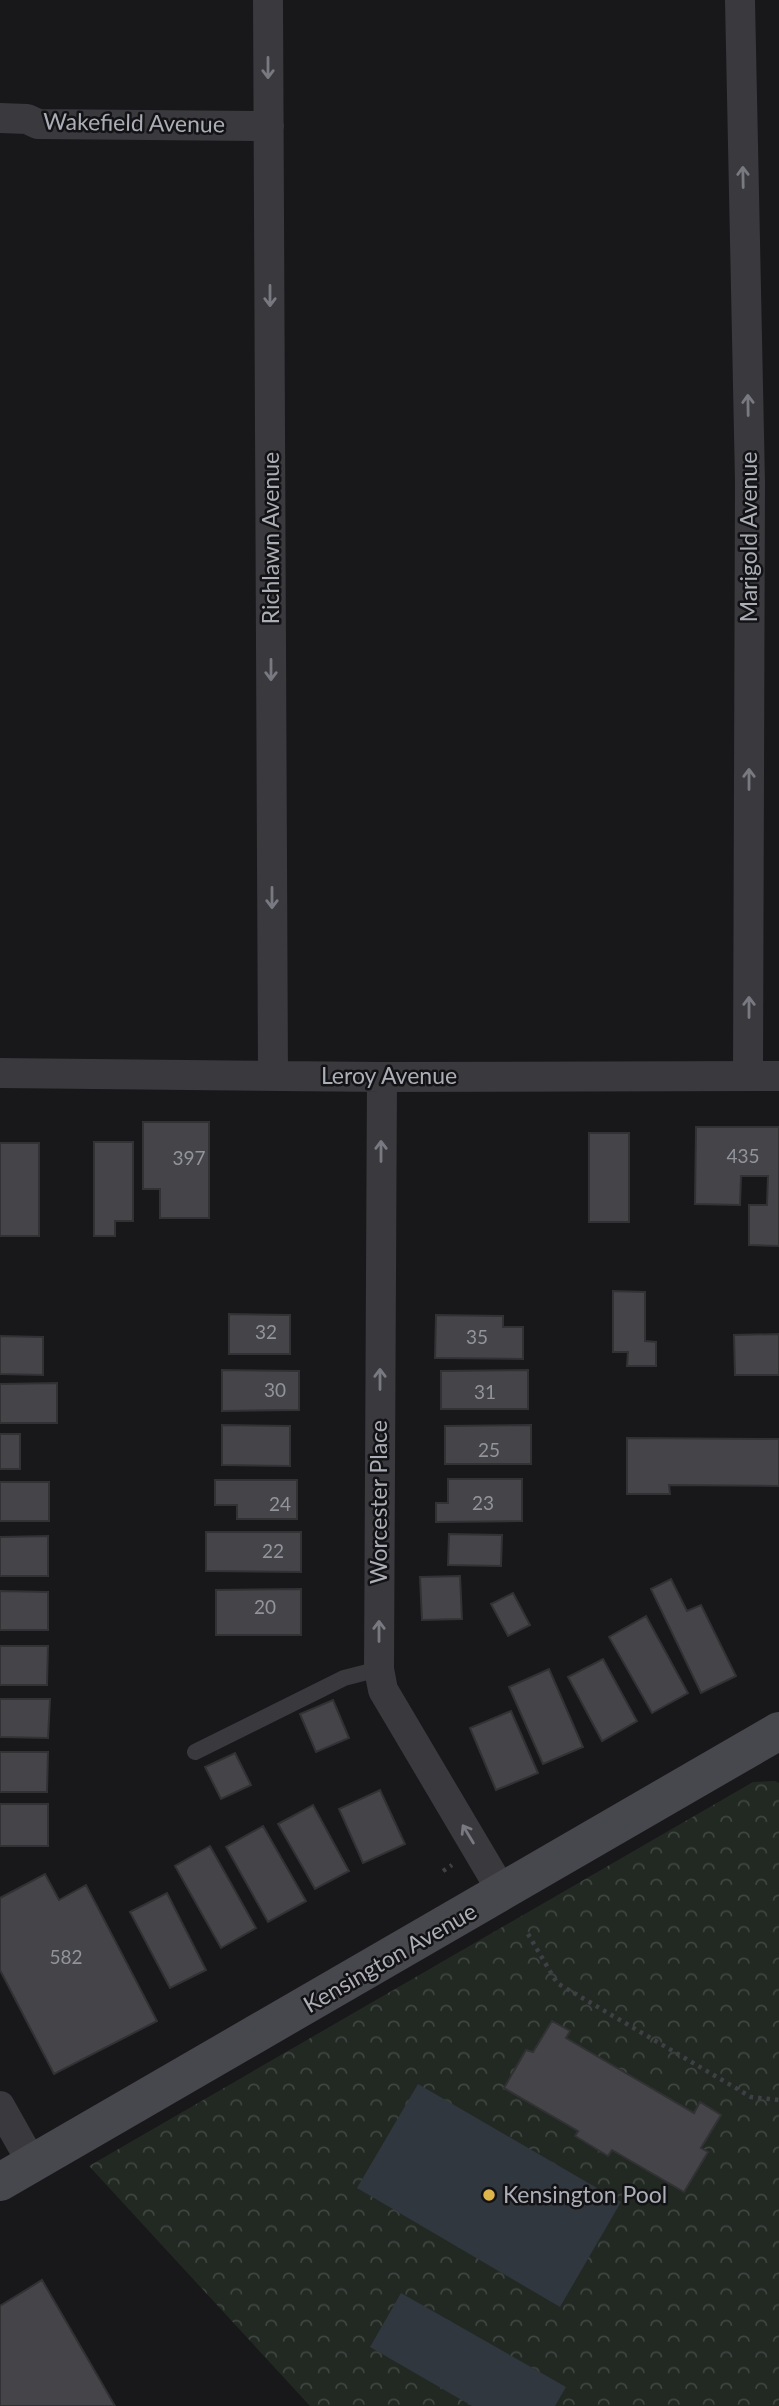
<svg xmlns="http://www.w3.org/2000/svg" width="779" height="2406" font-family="Lato,sans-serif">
<defs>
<pattern id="park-crowns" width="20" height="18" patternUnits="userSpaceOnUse" patternTransform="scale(1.75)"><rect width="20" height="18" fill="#222923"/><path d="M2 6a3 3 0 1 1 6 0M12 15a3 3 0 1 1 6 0" fill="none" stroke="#3f4641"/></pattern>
</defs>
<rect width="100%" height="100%" fill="#181719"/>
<path fill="url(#park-crowns)" d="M775,1781L779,1783V2406H310L89,2166L753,1782Z"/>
<path fill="#31373e" d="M418,2084L621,2202L560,2307L357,2188Z
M401,2293L566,2387L555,2406H472L370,2347Z"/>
<path fill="#454549" stroke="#323235" stroke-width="2" d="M143,1122H209V1218H160V1189H143Z
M696,1127H779V1246L749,1245V1205H767L768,1176H741L740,1205L695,1204Z
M589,1133H629V1222H589Z
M94,1142H133V1221H115V1236H94Z
M0,1143H39V1236H0Z
M613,1291L645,1292V1341L656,1342V1366H627L628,1352H613Z
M229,1314L290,1315V1354H229Z
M436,1315L503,1316V1327H523V1359L435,1358Z
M779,1334V1375H735L734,1335Z
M0,1336L43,1337V1375L0,1374Z
M222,1370L299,1371V1410L222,1411Z
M528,1370V1409H441V1371Z
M57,1383V1423H0V1384Z
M222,1425L290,1426V1466L222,1465Z
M531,1425V1464H445V1426Z
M0,1434H20V1469H0Z
M627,1438L779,1439V1486L669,1485L670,1494H627Z
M448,1479H522V1521L436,1522V1503H448Z
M215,1480H297V1519H237V1505H215Z
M0,1482H49V1521H0Z
M206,1532H301V1572L206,1571Z
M449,1534L502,1535L501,1566L448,1565Z
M48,1536V1576H0V1537Z
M460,1576L462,1619L422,1620L420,1577Z
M671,1579L687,1611L701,1605L736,1676L701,1693L651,1589Z
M301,1589V1635H216V1590Z
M0,1591L48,1592V1630H0Z
M513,1593L530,1625L508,1636L491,1604Z
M646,1616L688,1693L652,1713L609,1637Z
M0,1646H48L47,1685H0Z
M603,1659L637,1721L602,1741L568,1677Z
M549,1669L583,1747L543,1764L509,1687Z
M0,1699H50L48,1738L0,1737Z
M333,1700L349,1738L316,1752L300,1714Z
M511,1711L538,1773L496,1790L470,1728Z
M0,1752H48L47,1792H0Z
M235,1753L251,1785L221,1799L205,1767Z
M380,1790L405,1844L363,1863L339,1809Z
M0,1804H48V1846H0Z
M313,1805L349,1871L315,1889L278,1824Z
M263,1826L306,1901L268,1922L226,1847Z
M210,1846L256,1928L221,1948L175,1866Z
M45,1874L59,1900L86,1885L157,2021L54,2074L0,1970V1898Z
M167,1893L206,1970L170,1988L130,1912Z
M552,2021L570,2031L566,2038L694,2113L700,2102L721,2115L701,2148L708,2152L684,2192L612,2150L608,2156L575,2136L578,2131L504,2088L526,2050L533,2052Z
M42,2280L115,2406H0V2306Z"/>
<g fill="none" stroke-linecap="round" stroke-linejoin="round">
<path stroke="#3f4045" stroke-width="4.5" stroke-dasharray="3.5 5" stroke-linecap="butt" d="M443,1871L452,1865
M528,1934L557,1983L751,2097L779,2100"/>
<path stroke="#39393e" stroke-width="16" d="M195,1752L344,1678L379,1669"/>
<path stroke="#39393e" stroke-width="30" d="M268,0L273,1076
M740,0L750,482L748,1075
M0,118L27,119L38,124L269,126
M0,1073L382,1077L779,1076
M382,1077L379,1669L383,1690L503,1893
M0,2106L32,2163"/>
<path stroke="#47484d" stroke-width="38" d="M0,2182L779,1731"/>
</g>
<defs><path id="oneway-shaft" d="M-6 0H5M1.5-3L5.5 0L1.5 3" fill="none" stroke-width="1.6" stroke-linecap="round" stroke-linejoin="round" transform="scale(1.75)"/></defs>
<g stroke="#787981">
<use href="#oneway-shaft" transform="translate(268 68) rotate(90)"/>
<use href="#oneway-shaft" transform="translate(743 177) rotate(-91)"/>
<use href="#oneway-shaft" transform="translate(270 296) rotate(90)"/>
<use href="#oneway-shaft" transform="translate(748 405) rotate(-91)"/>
<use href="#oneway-shaft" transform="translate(271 670) rotate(90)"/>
<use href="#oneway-shaft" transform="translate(749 779) rotate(-90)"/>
<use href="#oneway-shaft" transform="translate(272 898) rotate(90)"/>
<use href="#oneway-shaft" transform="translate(749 1007) rotate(-90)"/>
<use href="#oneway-shaft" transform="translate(381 1151) rotate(-90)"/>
<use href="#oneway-shaft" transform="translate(380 1379) rotate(-90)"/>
<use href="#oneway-shaft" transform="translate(379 1631) rotate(-90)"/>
<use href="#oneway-shaft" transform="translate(468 1834) rotate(-121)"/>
</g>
<circle fill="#deb64b" stroke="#131214" stroke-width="2.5" cx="489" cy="2195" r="7"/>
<g text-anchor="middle" stroke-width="5" stroke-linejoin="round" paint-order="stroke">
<g font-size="19" fill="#92949c">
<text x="743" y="1163">435</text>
<text x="189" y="1165">397</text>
<text x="266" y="1339">32</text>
<text x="477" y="1344">35</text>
<text x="275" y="1397">30</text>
<text x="485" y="1399">31</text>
<text x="489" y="1457">25</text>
<text x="483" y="1510">23</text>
<text x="280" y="1511">24</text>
<text x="273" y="1558">22</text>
<text x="265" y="1614">20</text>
<text x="66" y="1964">582</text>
</g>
<g font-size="23" fill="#abaeb7" stroke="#131214">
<text transform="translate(134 123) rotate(1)" y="8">Wakefield Avenue</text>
<text transform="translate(749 537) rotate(-90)" y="8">Marigold Avenue</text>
<text transform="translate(271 538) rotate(-90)" y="8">Richlawn Avenue</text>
<text x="389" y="1084">Leroy Avenue</text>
<text transform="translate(379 1502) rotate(-90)" y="8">Worcester Place</text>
<text transform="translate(390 1958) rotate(-30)" y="8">Kensington Avenue</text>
</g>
<g font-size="23" fill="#abaeb7" stroke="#131214" text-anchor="start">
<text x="503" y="2203">Kensington Pool</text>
</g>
</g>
</svg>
